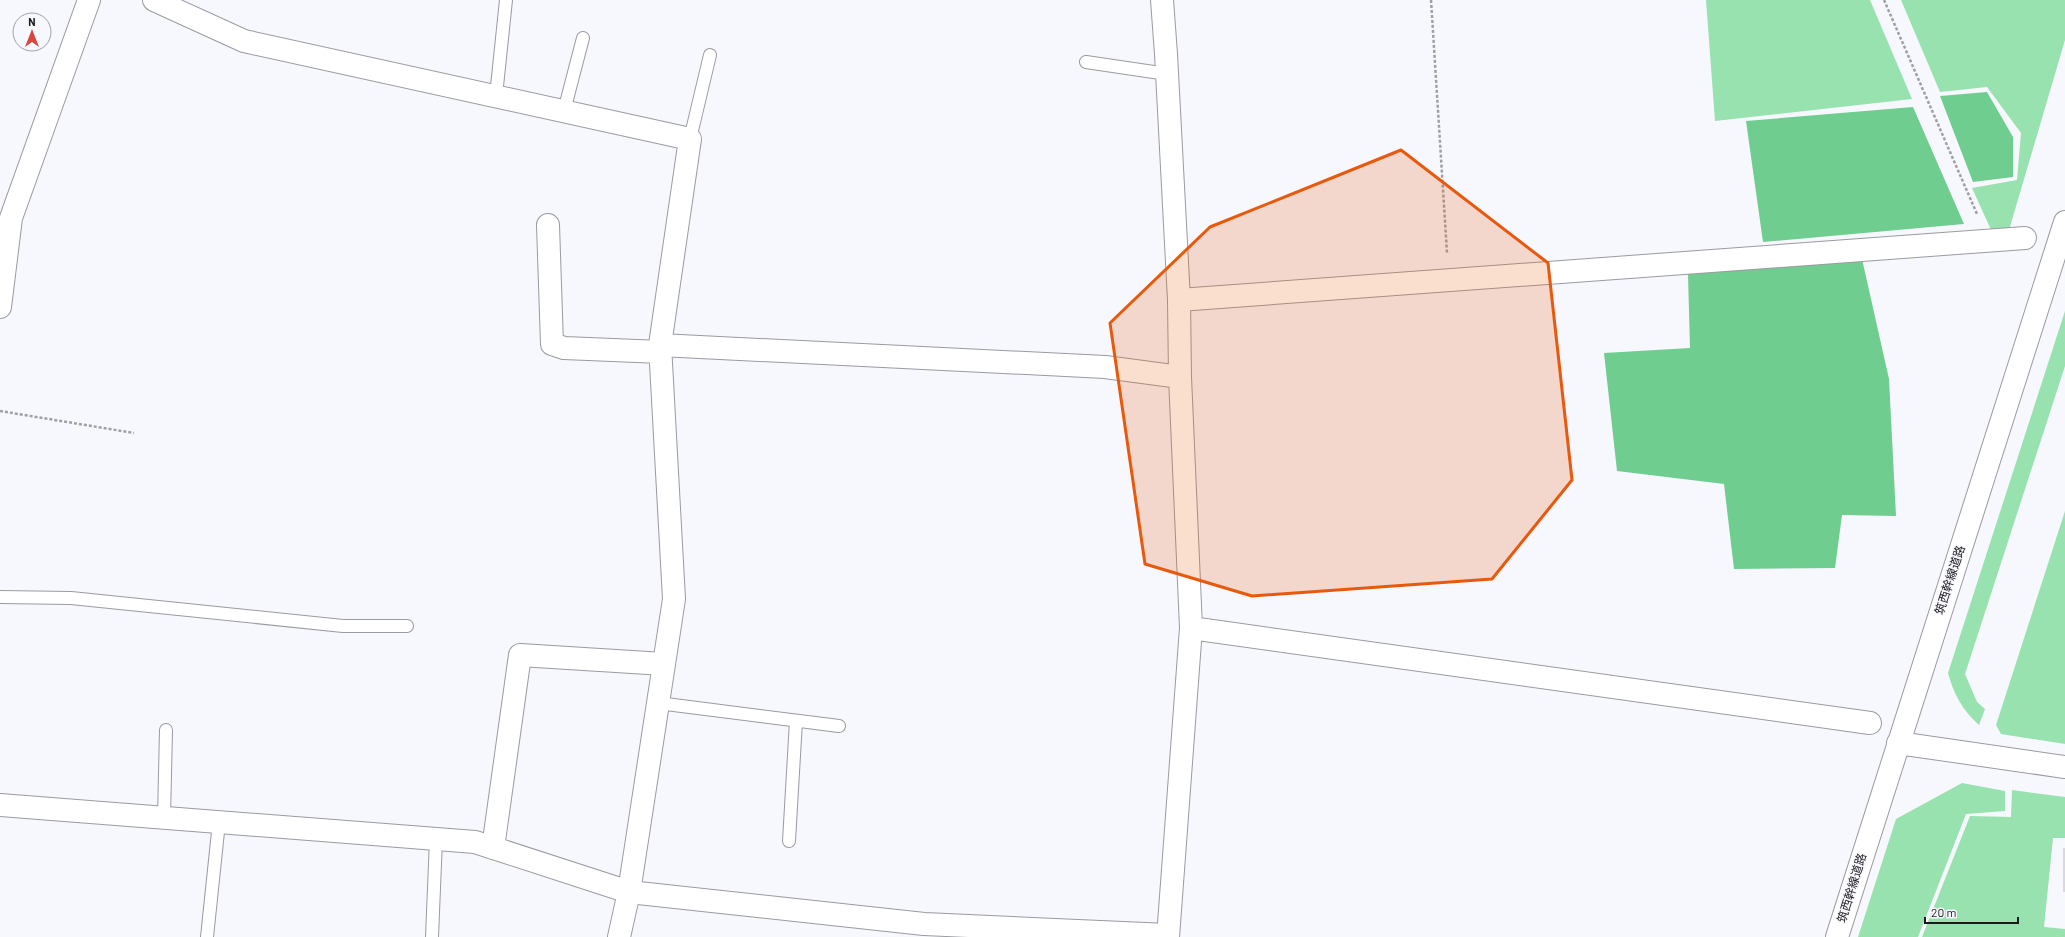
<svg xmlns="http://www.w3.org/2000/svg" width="2065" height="937" font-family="Barlow,'Noto Sans JP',sans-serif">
<rect width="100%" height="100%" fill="#f7f7fe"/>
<path fill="#97e2ae" d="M1706,0H1870L1912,99L1715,121Z
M1901,0H2065V40L2009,230L1992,232L1972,188L2017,180L2021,133L1987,87L1940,92Z
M2065,311V366L1965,674L1977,702L1985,709L1979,725C1962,710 1954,694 1948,673Z
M2065,511V744L2001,734L1996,725Z
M1962,783L2005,791V811L1966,814L1918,937H1858L1896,819Z
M2012,790L2065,797V838H2053L2044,927L2065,929V937H1922L1970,816L2011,817Z"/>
<path fill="#6fcd8f" d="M1987,92L2013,137V177L1973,182L1940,96Z
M1913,107L1964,224L1763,242L1746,121Z
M1862,259L1889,379L1896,516L1842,515L1835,568L1734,569L1724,484L1617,471L1604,353L1690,348L1688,274Z"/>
<path fill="#d9d8df" d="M2063,848H2065V892H2063Z"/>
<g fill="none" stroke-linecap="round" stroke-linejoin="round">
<g stroke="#9a9ba1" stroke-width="14">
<path id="service" d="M1086,62L1167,74
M496,96L506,0
M564,111L583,38
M690,139L710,55
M0,597L71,598L343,626H407
M658,703L839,726
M164,818L166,730
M789,841L796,721
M207,937L219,822
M432,937L436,839"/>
</g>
<g stroke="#9a9ba1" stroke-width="24">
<path id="minor" d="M154,0L244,41L690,139L660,345L674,599L629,892L619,937
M1162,0L1166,54L1179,300L1180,377L1191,628L1168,937
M548,225L552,344L564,348L661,352
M1179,300L2025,238
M0,307L11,218L89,0
M660,345L1105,367L1180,377
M1191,628L1870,723
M0,805L475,842L629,892L924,924L1168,935
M493,848L520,655L664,664"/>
</g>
<g stroke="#9a9ba1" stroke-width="24">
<path id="tertiary" d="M1898,743L2065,767
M1837,937L2065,222"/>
</g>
<path stroke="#9f9fa4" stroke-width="2.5" stroke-dasharray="3 2" stroke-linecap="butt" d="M1431,0L1447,253
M1884,0L1977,214
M0,411L134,433"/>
<use href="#service" stroke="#fff" stroke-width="12"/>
<use href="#minor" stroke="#fff" stroke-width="22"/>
<use href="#tertiary" stroke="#fff" stroke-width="22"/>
</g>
<path fill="#e8590c" fill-opacity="0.2" stroke="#e8590c" stroke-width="3" stroke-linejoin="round" d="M1401,150L1548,263L1572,480L1492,579L1252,596L1145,564L1110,323L1210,227Z"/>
<g text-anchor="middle" stroke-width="3" stroke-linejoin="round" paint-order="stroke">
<g font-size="12" fill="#1b1b1d" stroke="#f7f7fe">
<text transform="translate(1950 580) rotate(-72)" y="4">筑西幹線道路</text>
<text transform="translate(1852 888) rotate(-73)" y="4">筑西幹線道路</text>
</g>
</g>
<g transform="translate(32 32)"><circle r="19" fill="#f7f7fe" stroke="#9f9fa4"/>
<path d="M0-3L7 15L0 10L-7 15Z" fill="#d6483f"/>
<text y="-6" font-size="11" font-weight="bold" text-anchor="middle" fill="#1b1b1d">N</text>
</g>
<path d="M1925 917v6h93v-6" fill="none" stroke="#1b1b1d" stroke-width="2"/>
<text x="1931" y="917" font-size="12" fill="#1b1b1d" stroke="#f7f7fe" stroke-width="3" paint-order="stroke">20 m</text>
</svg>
